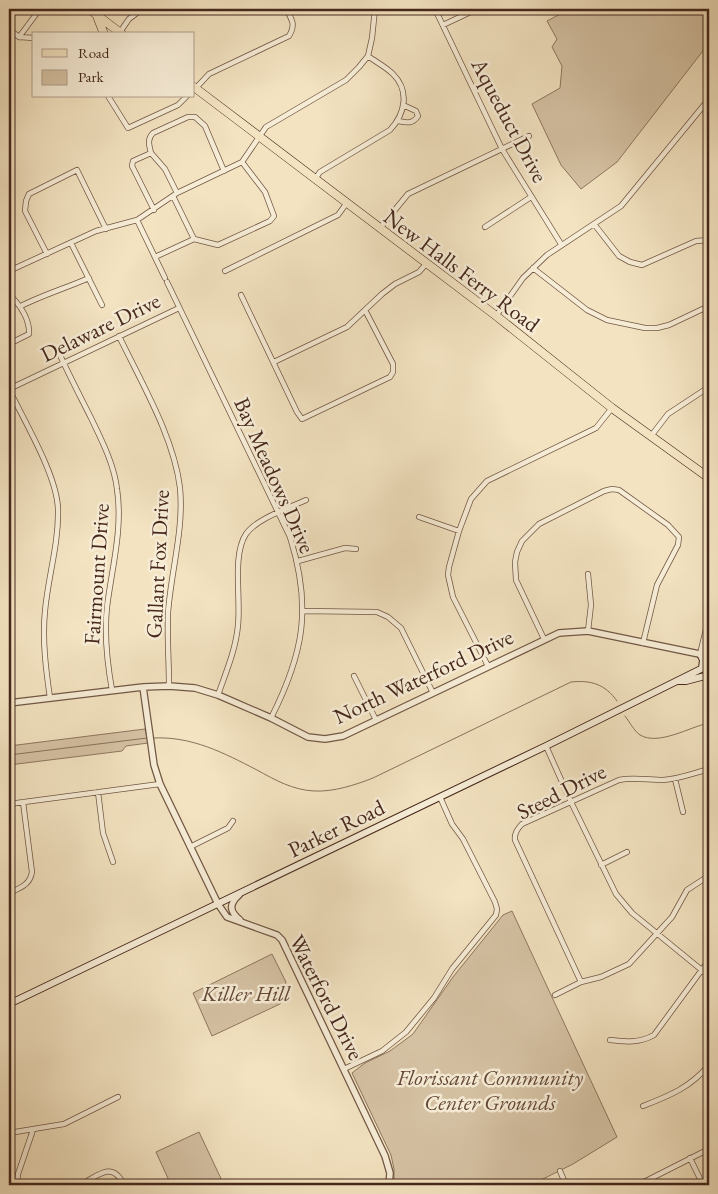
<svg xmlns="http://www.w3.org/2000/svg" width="718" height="1194" font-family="'EB Garamond',serif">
<rect width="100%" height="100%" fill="#f3e3c1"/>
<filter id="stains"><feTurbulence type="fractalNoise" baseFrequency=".004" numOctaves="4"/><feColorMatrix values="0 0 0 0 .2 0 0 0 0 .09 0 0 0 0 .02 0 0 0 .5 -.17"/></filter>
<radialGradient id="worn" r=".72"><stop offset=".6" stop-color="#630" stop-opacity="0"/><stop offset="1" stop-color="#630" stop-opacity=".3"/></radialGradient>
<path fill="#d6c3a5" stroke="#8e7660" d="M570,9H709V43L617,162L581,189L561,165L532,104L560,88L562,66L552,47L557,39L547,21Z
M145,729L148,743L126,746L122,751L9,765V746Z
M512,911L617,1137L573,1164L531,1185H394V1169L391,1155L352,1073L365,1063L390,1051L413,1034L453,977L503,915Z
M272,954L286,982L280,1004L212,1036L193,993Z
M199,1132L224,1185H171L156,1152Z"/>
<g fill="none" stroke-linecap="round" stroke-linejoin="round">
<path stroke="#8a725d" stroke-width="1" d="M625,716C629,721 634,731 640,735C659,746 689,727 709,723
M153,738C192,736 224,753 257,770C275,780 293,790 314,791C334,792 355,785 373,778L571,682C591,680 605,684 617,701
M9,755L147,738"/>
<g stroke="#715745" stroke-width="6">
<path id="minor" d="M435,9L502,149L561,244
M443,25L477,9
M9,29L19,37L34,38
M120,32L129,19L142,9
M19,37L40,9
M195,89L209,74L289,36C296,24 292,20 286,9
M108,96L128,128L178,105L187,96
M398,121C407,123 413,124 418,116L416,111L403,105
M151,153L165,169L177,193
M315,179L320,172L390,130C405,114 410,91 393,74C386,67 376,62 368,56
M173,196L194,239
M154,210L132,166L133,161L151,153C149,145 147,139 153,133L188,117H195L205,126L224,171
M137,220L165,278
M594,224L619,256L630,262L642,265L696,241L709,240
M485,227L531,197
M380,228L408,194L529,136
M71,243L102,305
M47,254L25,211L26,201L29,194L77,170L106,229
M155,257L194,239L218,245L270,221L274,216L265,192L242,162
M533,268L587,310L607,320L645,328H657L669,325L709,306
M9,271L96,231L137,220L177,193L242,162L266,127L346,80L359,67L368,56L372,38L375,9
M225,271L338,215L346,204
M167,282L290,537C312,607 304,653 271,718
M9,294C20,305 30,318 29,334L9,344
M241,295L297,412L302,419L390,377L393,372V364L365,310
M21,306C43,295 66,288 89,278
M496,316L523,278L547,255L621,206L709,99
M119,336C141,382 174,437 180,488C184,530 171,571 168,613C167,637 169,662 169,686
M59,353C69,375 80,396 91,418C102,441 114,464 117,489C123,529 112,567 107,607C104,635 107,662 112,690
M274,362L347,327L382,294L395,284L419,272L426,264
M9,389C24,421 57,475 58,509C59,543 48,577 45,611C42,640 46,670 50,698
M9,389L179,308
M651,436L668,414L709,387
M419,517L459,531
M298,561L345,548L356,549
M588,574L591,605L588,631
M304,611L377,612L388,617L401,628L433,693
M544,639L516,580L515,562L517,552L522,541L539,524L604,491L612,489L619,490L668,525L679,537L678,545L657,585L643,643
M700,654L709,617
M488,666L453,597L448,575L449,567L459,531L471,499L487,481L596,428L612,408
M354,676L376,720
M218,695C226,672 236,649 238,625C241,598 232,555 246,534C256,519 289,508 306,500
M546,746L571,802L616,894L632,913L709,976
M675,779L683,812
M98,792L103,833L113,862
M9,804L160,784
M190,847L228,828L233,821
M601,865L627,852
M9,893C20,888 30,885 32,872L23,802
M581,982L515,840C514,834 518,828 522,824L619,780C633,777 648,780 663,780C679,779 694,773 709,769
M555,995L581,982L601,977L629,964L672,917L687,890L707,877
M610,1040C626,1042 640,1043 654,1035L709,960
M344,1069L382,1051L406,1032L434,998L452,969L496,915L497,909L495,902L463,839L452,824L440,797
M643,1106C669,1096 691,1087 709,1065
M9,1133L64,1124L118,1097
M690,1158L703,1185
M560,1171L566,1185
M17,1185L18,1174L33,1130
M80,1185C98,1176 112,1160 124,1185
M631,1185L635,1182L640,1183
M638,1185L709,1149"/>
</g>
<g stroke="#715745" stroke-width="8">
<path id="tertiary" d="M143,687L154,765L160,784L218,904L227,917L277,935L282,940L385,1156L390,1173L389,1185
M9,703L143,687L169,686L195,688L218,695L271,718L308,737L325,739L343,736L559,633L588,631L709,656
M239,895C229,904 229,911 240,920"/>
</g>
<g stroke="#46281c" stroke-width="8">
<path id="secondary" d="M700,654L703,660L702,668
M678,681H686L709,675
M9,1004L546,746L709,665"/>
</g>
<g stroke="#46281c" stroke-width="9">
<path id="primary" d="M89,9L122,34
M97,16L104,34
M194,87L495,315L612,408L709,478"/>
</g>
<use href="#minor" stroke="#f7edd7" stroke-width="4.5"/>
<use href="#tertiary" stroke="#f7edd7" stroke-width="5.5"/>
<use href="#secondary" stroke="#f7edd7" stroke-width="6"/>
<use href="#primary" stroke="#f3e3c1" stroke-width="8"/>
</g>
<g text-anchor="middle" stroke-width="5" stroke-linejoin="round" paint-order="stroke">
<g font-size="22" fill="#46281c" stroke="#f7edd7">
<text transform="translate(510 120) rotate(62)" y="8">Aqueduct Drive</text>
<text transform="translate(462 270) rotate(37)" y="8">New Halls Ferry Road</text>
<text transform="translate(100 327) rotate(-26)" y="8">Delaware Drive</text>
<text transform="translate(275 475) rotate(66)" y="8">Bay Meadows Drive</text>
<text transform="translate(157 564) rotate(-87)" y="8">Gallant Fox Drive</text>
<text transform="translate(96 574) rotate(-86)" y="8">Fairmount Drive</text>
<text transform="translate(423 676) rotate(-25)" y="8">North Waterford Drive</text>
<text transform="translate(561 791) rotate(-27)" y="8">Steed Drive</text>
<text transform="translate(336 828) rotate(-26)" y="8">Parker Road</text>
<text transform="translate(327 997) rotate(63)" y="8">Waterford Drive</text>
</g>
<g font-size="22" font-style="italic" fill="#634737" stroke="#f7edd7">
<text x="246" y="1001">Killer Hill</text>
<text x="490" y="1085">Florissant Community<tspan x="490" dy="25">Center Grounds</tspan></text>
</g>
</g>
<rect width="718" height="1194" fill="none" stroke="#f3e3c1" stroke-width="30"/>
<rect x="10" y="10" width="698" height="1174" fill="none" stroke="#46281c" stroke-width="2.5"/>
<rect x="15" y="15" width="688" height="1164" fill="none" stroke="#46281c"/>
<rect x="32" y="32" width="162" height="65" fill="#f7edd7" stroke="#b09e8c"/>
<rect x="42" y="49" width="25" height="8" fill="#f3e3c1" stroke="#b09e8c"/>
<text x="78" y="58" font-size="15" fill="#46281c">Road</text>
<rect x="42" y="70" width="25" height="15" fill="#d6c3a5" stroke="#b09e8c"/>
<text x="78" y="82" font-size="15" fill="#46281c">Park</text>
<rect width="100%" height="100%" filter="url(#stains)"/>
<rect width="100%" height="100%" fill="url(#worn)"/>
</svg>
